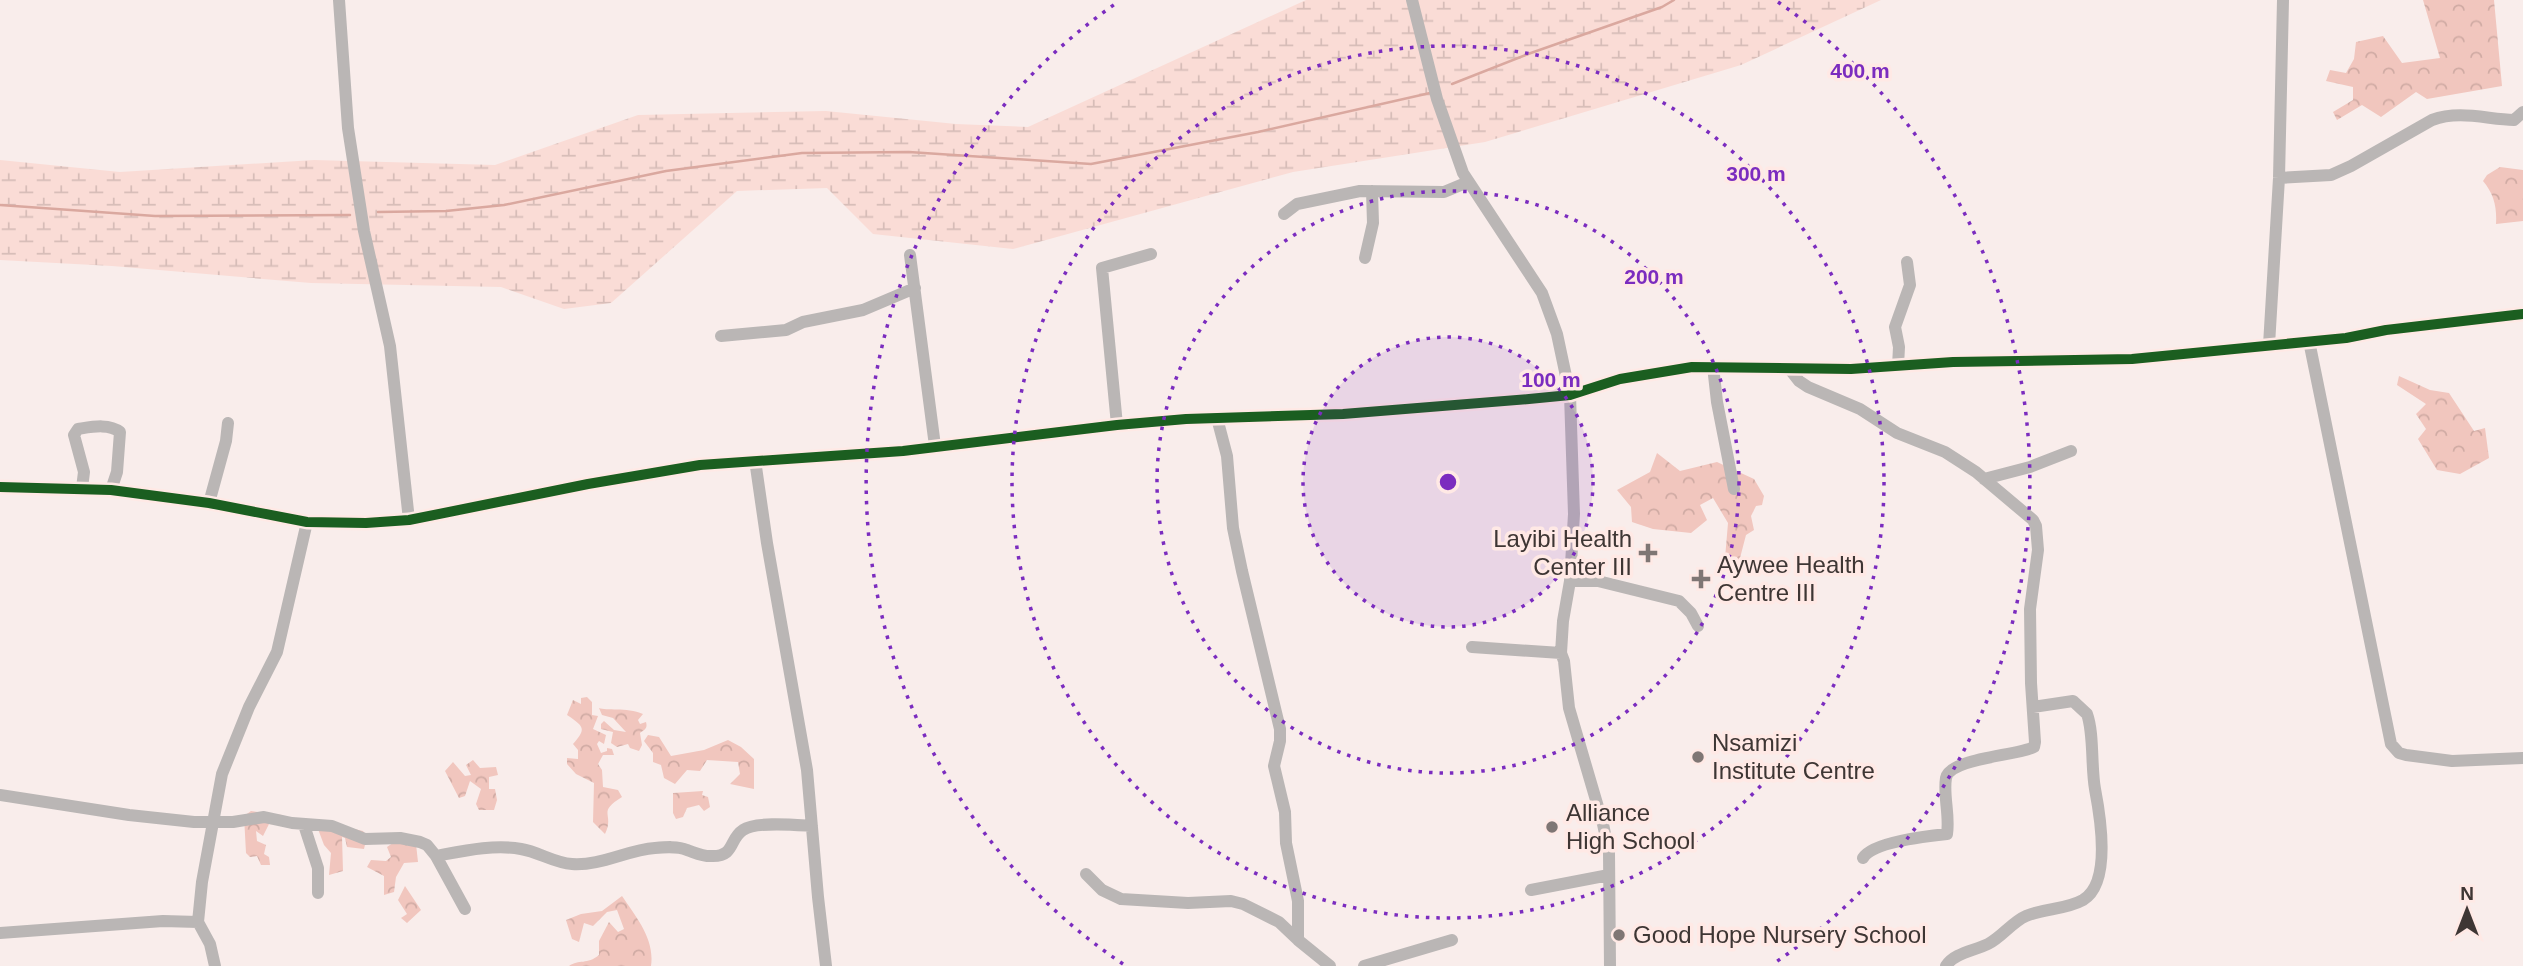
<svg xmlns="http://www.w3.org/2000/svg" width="2523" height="966" font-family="Arial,sans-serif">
<defs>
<pattern id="forest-crowns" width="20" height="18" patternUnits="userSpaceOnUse" patternTransform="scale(1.75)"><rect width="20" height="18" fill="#f1c6be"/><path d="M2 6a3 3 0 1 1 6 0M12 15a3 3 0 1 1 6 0" fill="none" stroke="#d0aba4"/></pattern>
<pattern id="wetland-marsh" width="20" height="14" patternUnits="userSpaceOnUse" patternTransform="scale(1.75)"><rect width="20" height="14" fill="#fadcd6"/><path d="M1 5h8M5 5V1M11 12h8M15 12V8" fill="none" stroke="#d7bdb8"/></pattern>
</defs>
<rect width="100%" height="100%" fill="#f9edeb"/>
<path fill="url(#forest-crowns)" d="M2423,0H2494L2502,86L2427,99L2416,92L2381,117L2362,105L2337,120L2333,112L2353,100V87L2326,81L2330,70L2346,73L2354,59L2356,42L2383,36L2402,63L2440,58Z
M2500,167L2523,170V221L2496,224C2497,207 2494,194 2483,181L2487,175Z
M2399,376L2430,390L2449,393L2474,431L2485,428L2489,458L2460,474L2437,470L2418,439L2426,429L2416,414L2426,404L2397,385Z
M1657,453L1680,471L1717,462L1754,479L1764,496L1762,505L1756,506L1751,516L1754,530L1746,535L1740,558L1730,571L1724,570L1728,523L1713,498L1700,505L1707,520L1691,533L1653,529L1632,522L1631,507L1617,490L1650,472Z
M587,697L592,702V715L598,716L593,729L606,735L604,744L599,741L597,744L601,753L607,751V748L612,749L614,755H603L598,764L602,770L603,787L618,790L622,797C596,813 615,813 605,834L593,822L594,783L576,774L567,764V758L578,759V750L573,744C586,729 585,727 567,715L573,700L581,704V698Z
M599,708C606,711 626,707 643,714L638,720L640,724L646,722C648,729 644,730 640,733L642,745L639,751L630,748L628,744L617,747L611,743L613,732L601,729V724L604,721L614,730L626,732L613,718L602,715Z
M648,735L659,737L671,756L704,750L728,740L741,747L754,759V789L730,784L740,774L738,762L707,760L700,771L687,770L675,784L664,778L661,765L653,762V753L644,741Z
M473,760L480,768L496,767L498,775L489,777V789H495L497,800L494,810H479L476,804L481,789L470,781L465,796L459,798L445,771L453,762L465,776L471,775L466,765Z
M703,791L702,795L708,797L710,807L704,811L699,805L687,808L683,817L676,819L673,813V793Z
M251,811L282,815L284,825L269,824L263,836L256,831L257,841L266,845L264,854L269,857L270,865H261L257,856L250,857L246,853L244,816Z
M346,827L363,831L367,836L364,849L347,847L345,838L342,837L343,871L329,875L331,853L324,845L318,829Z
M400,838L416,844L418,862L404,863L396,877L394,892L384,895V876L367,867L371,860L386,861L391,857L387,847Z
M405,886L421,910L407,923L401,918L407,914L398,900Z
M622,896C636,917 655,939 651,966H569C579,959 587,965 599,955V941L609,922L618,932L624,929L617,910L607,912L593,926L584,923L579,942L572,939L566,920L581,914L602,911Z"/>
<path fill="url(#wetland-marsh)" d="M1306,0H1881L1741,65L1485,142L1293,172L1013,249L873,234L827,188L737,191L611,303L564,309L501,287L311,283L112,266L0,260V160L120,172L314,160L495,165L638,115L826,111L956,124L1028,127Z"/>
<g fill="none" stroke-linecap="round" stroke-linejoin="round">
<path stroke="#daa89f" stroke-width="2.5" d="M1452,84L1528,54L1662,7L1674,0
M0,205L155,216L350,215
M378,212L446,211L504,205L666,171L802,153L909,152L1091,164L1258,132L1430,93"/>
<path stroke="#bab6b5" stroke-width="12" d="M339,0L348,128L364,231L390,346L409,520
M1412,0L1437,99L1463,173L1542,293L1557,334L1570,395L1574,514L1570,581L1563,621L1561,653L1564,661L1569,708L1603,824L1609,853L1610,966
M2279,178L2331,175L2351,166L2432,120C2459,110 2486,119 2514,120L2523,112
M1284,214L1297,204L1360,191L1444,192L1468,182
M910,255L935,446
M1365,258L1373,223L1372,191
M721,336L786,330L803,322L863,310L915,288
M2309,341L2391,744L2399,753L2406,755L2452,761L2523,758
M2269,345L2279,178L2283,0
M1713,366L1717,402L1734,489
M1898,366L1899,347L1895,327L1910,285L1907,262
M1788,367L1799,381L1808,387L1860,409L1897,433L1945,452L1976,472L2033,520L2036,526L2038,550L2030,609L2031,683L2035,742L2034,747C2016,756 1950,758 1946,778C1943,796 1950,815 1947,834C1928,836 1872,842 1863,858
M1217,418L1227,456L1233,528L1242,571L1280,729V741L1274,766L1285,812L1286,843L1298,901V940L1330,966
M1117,425L1102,268L1151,254
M755,460L767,543L807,770L818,897L826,966
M1984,479L2030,467L2071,451
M0,487L111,490L209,503L307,522L366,523L409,520L588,484L700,465L903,451L1117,425L1186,419L1343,414L1529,399L1570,395L1620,379L1692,367L1851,369L1953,362L2132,359L2346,338L2386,330L2523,314
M82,488L84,472L74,435L78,429C91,427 109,423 120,432L117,472L111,490
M209,503L226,441L228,423
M1570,581H1598L1679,601L1691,613L1698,626
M1472,647L1561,653
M0,795L129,815L194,822H233L264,817L292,823L332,826L365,839L400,838L420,842L427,845L436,856L465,909
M304,825L318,868V893
M436,856C463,851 494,844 521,849C539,852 554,863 572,864C601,866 627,850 655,848C666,847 678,846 687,850C696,853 703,857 713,856C735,856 729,839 743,830C756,821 796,825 812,826
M1086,874L1102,890L1121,899L1188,903L1231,901L1243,904L1279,922L1298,940
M1531,890L1609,875
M198,922L202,882L222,774L249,707L277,652L307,522
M0,933L163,921L198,922L210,944L215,966
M1364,966L1452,940
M1946,966C1954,953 1974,951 1988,944C2002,937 2012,922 2026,916C2045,908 2065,910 2083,900C2112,883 2100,815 2095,789C2091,767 2094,733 2087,714L2073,701L2033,707"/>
<g stroke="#ffe9e5" stroke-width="15">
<path id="cycleway" d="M0,487L111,490L209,503L307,522L366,523L409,520L588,484L700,465L903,451L1117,425L1186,419L1343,414L1529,399L1570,395L1620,379L1692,367L1851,369L1953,362L2132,359L2346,338L2386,330L2523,314"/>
</g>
<use href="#cycleway" stroke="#1b5e20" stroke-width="10"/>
</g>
<circle cx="1448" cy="482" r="145" fill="#7b2cbf" fill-opacity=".12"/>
<g fill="none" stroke="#7b2cbf" stroke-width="3.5" stroke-dasharray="3.5 7">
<circle cx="1448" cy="482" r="145"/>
<circle cx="1448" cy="482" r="291"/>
<circle cx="1448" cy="482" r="436"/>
<path d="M1123 964A582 582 0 0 1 1118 2M1778 2A582 582 0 0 1 1773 964"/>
</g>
<g fill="#7f7674" stroke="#ffe9e5" stroke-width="2.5">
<path d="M1644.5 542.5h7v7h7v7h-7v7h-7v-7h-7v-7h7z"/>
<path d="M1697.5 568.5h7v7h7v7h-7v7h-7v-7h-7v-7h7z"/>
<circle cx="1698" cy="757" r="7"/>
<circle cx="1552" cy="827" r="7"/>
<circle cx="1619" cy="935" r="7"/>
</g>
<g text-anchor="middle" stroke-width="7" stroke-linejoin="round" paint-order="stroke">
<g font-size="24" fill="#3e3634" stroke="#ffe9e5" text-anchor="start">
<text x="1632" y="547" text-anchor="end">Layibi Health<tspan x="1632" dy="28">Center III</tspan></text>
<text x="1717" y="573">Aywee Health<tspan x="1717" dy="28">Centre III</tspan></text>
<text x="1712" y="751">Nsamizi<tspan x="1712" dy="28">Institute Centre</tspan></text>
<text x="1566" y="821">Alliance<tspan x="1566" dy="28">High School</tspan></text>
<text x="1633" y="943">Good Hope Nursery School</text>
</g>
</g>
<circle cx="1448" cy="482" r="10" fill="#7b2cbf" stroke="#ffe9e5" stroke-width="3.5"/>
<g font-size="21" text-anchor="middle" font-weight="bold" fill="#7b2cbf" stroke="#ffe9e5" stroke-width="7" stroke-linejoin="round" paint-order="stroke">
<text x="1860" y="78">400 m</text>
<text x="1756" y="181">300 m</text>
<text x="1654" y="284">200 m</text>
<text x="1551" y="387">100 m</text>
</g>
<g transform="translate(2467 910)" stroke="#ffe9e5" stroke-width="5" paint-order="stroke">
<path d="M0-5L12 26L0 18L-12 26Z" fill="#3e3634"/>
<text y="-10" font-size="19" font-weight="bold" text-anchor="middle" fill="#3e3634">N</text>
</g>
</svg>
